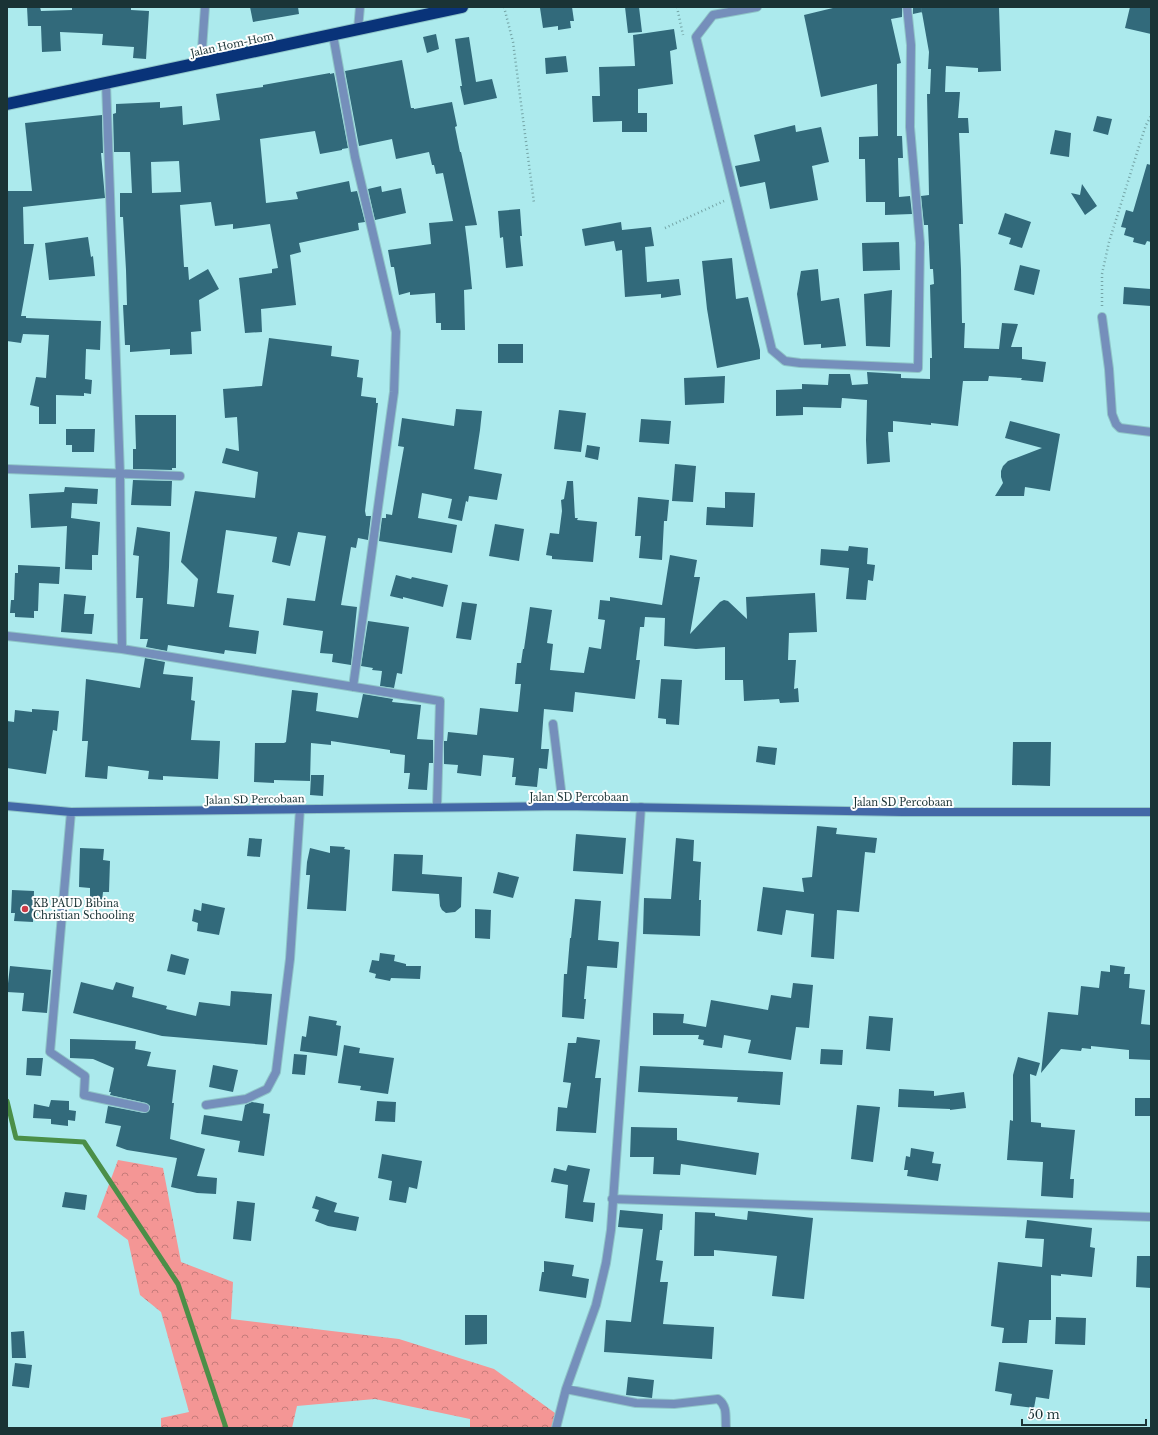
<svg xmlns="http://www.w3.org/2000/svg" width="1158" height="1435" font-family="'Libre Baskerville',serif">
<defs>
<pattern id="forest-crowns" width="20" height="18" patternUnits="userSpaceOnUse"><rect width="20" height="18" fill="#f49695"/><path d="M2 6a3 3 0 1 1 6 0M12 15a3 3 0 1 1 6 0" fill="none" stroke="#c57b7a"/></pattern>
</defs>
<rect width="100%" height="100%" fill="#aceaed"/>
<path fill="url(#forest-crowns)" d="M118,1160L163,1168L181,1262L233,1282L231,1319L399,1339L494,1369L555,1413L554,1428H470V1419L375,1399L297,1406L292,1428H161V1418L189,1412L161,1312L140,1295L128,1240L97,1217Z"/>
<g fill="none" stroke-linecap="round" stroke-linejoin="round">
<path stroke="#4b8f48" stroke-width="5" d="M7,1101L16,1138L84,1142L178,1284L226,1428"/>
</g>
<path fill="#326a7b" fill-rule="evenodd" d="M27,7H40L41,11L72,10V7H131V10L149,11L146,59L133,58L134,47L102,45L103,34L60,32L61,51L42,52L41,26H28Z
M250,7H298L299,14L253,22Z
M548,7H572L574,21H570L571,28L558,30V26L543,28L540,8Z
M625,7H639L642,32L628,33Z
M837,7H902V17L891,19L901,63L897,64V136H902L903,158H898L899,197L910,196L912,214L885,215V202H866L865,159H859V137L878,136L877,84L821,97L804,15Z
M913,7H921L922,12L913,14Z
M921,7H999L1001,71L978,72V68L946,66L945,92H960L958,118H968L969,133H959L963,224H959L961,269L962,323H965L964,348L999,349L1002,323L1018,324L1011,347H1022V359L1046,362L1043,382L1021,380L1022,378L989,376L988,381H963L958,426L931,423V425L893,421V432H888L890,462L867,464L866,440L867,400L842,398L841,408L803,407V415L776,416V390L802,389V384L828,385L829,374H850L852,385L868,384L867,372L901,374V378L930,379V358H932L930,285L934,284L933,269H930L928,225H924L921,196L929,195L927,94H930L931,69H928L929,52Z
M1130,7H1151V34L1125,28Z
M674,29L677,49L670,51L673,84L638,89V113H647V132H622V121L593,122L592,96H600L599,67L635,66L633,35Z
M436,34L439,49L427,53L423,37Z
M469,37L476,82L492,79L497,98L464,105L460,86H462L455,39Z
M566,56L568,72L546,74L545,58Z
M402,60L411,108H414V109L452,102L457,126L455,127L460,152H461L477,225L465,226L469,258L472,289L464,290L465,330H441V323H436L435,293L410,295V292L399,295L394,267H391L388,250L431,244L429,223L453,221L443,173L436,174L434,165H432L429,152L396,159L392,139L359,146L345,71Z
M330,73V74L334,73L348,148L342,149V150L320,154L315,131L260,139L266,203L298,199L296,192L349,181L351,192L357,191L365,222L358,223L359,230L299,243L301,252L290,255L296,305L261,309L262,332L245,333L239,278L272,273V269L278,268L270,224L233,229V224L215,226L211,202L180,205L184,267H188L189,280L208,269L219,289L199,300L201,331L191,332L192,354L170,355V349L130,352V345H125L123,305H127L126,270L123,217H120V193H132L130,152H114L113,114L116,113V104L160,102V108L182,106L183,125L220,120L216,94L263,87V85ZM179,161L181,192L152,193L151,162Z
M102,115L103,153H101L105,198L23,207L24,244H34L21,316H26V318L101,321L100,350L86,349L85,379L92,380L91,394L84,393V396L56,395V424H39V407L30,405L36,377L46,378L49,335L23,334L21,343L7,341V191H32L25,123Z
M1097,116L1112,119L1108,135L1093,131Z
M795,125L796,132L821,127L829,162L812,166L818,200L770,209L765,182L740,187L735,166L760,161L754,135Z
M1055,130L1071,133L1069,157L1050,154Z
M1147,164L1151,165V242L1147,241L1145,245L1133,242L1134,238L1124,235L1126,228L1121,227L1126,210L1133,212Z
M1082,184L1097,206L1085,215L1071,193L1080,195Z
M381,186L382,192L401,188L406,213L375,220L368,189Z
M520,209L522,236H520L523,266L506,268L503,237L500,238L498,211Z
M1005,213L1031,222L1022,248L1009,244L1011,238L998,234Z
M621,222L622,230L651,227L654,246L645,247L647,282L679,279L681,295L661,298V294L625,297L622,250L616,251L614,241L585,246L582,229Z
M88,237L91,257L93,256L95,276L49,280L45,243Z
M899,242L900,270L863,271L862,243Z
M732,258L736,299L748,297L760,350V359L717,368L707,309L702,261Z
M1020,265L1040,270L1034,295L1014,290Z
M818,269L821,301L839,298L846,346L821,348V344L804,345L797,294L801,271Z
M1124,287L1151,289V306L1123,304Z
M892,290L890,347L866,346L864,294Z
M269,338L332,346L331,356L359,360L357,377L363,378L361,396L376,398V403H378L365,511L366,516H371L368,540L358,538L356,548L351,547L341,605L357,607L351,665L332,662L333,654L320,653L323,631L283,625L287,598L315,601L326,536L298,532L290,566L272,562L277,537L226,530L217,593L234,595L229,627L259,631L256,654L225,650L224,654L168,645L167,651L146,647L148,639H140L143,598H136L139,556L133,555L137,527L170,532L169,567L167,604L194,607L198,579L181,562L195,491L255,498L258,472L222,463L226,448L239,451L237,417L225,418L223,389L262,386Z
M498,344H523V363H498Z
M725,376L724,403L685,405L684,378Z
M456,409L482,411L480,430L474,469L502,474L497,500L469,496L468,502L466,501L462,521L448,518L452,499L422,493L418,518L457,525L452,553L379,541L382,518H386V514L392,515L404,447L398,446L402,418L454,426Z
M559,410L586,413L581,452L554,449Z
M135,415H176V468H172V470L133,469V449H136Z
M641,419L671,421L669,444L639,442Z
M1010,421L1060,434L1050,491L1025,487L1024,496H995L1003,483L1001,477V471L1003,466L1008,461L1042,448L1005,438Z
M66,429H95L94,452H72V445H66Z
M587,445L600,447L598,460L585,457Z
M675,464L696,466L693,502L672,501Z
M133,480L172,481L171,506L131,505Z
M567,481H573L575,518H578L577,520L597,522L593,562L552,559V556L546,555L550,533L559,534L562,511L561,500L564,499Z
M65,487L98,489L97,504L72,503L71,518L100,522L98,555H92V570L65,569L67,526L31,528L29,494L64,492Z
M725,492L755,493L753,527L706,525L707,507L725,508Z
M638,497L669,500L667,521H664L662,560L639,558L641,536H635Z
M495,524L524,529L519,561L489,556Z
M849,546L868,548L867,564L875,565L873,581L868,580L866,600L846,599L849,568L820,565L821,549L848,551Z
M670,555L697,560L694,577H700L690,634L720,602L724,600L728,601L747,619L746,597L815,593L817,632L789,633L788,660H796L794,689L798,688L799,702L780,703L779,699L744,701L743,680H725V647L696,649L664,646L665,618L645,617L644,627H640L636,660H640L635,699L575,692L573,712L544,709L541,749H549L547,769L539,768L537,787L515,785L516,777H512L514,758L483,755L481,776L457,773L458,765L444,764V741H447L448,732L477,735L480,708L518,712L521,684H515L517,663H521L523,649H524L530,607L552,610L547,643L553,644L550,670L584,673L589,647L601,649L605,620L598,619L600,600L610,601V597L662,605Z
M18,565L60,567L59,584L39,583L38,611H34V618L15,617V613H10L11,600H14L15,573H18Z
M396,575L411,579L412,577L448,585L443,607L403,597V599L390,596Z
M64,594L86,596L84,614H94L92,634L61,632Z
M462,602L477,604L471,640L456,638Z
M368,621L409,627L402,674L397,673L394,688L380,686L382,671L372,670L373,668L361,666Z
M145,658L165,662L163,674L193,677L191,700L195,701L191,740L220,741L218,779L163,776V780L148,779L149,771L108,766L107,779L85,777L88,741H82L86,679L140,688Z
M661,679L682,680L679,725L666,724V719L658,718Z
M292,690L318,693L316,711L358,718L363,694L393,699L392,702L421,705L417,739L433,740V763H429L427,790L408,789L410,773H404L405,755L390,753V750L331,741V745L311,743L310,781L274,780V783L254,782L255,743H284L286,742Z
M32,709L59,711L57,731L53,730L46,774L7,768V721L14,722L15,710L32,712Z
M1013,742H1051L1050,786L1012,785Z
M758,746L777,748L775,765L756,762Z
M311,775H324L323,796L310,795Z
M817,826L837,828L836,834L877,838L875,853L865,852L859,912L837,910L834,959L811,957L814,914L786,910L782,935L757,931L763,887L804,892L802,878L812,877Z
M576,834L626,838L623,874L573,871Z
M249,838L262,839L260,857L247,856Z
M676,838L694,840L693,861L701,862L699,900H701L700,936L643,934L644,898L671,899Z
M330,846L345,847L344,849L350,850L346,911L307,909L310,875H306L307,862L310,848L330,853Z
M80,848L104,849L103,860L110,861L109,892H103L102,901L90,900V888L79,887Z
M394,854L423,855L422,874L462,877L461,907L455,912L446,913L442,910L440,906L439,894L392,891Z
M498,872L519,877L513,898L493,893Z
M12,890L34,891L33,922L14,921L15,913H11Z
M575,899L601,901L598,940L619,942L617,968L587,966L584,999H586L584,1019L562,1017L564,974H567L570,938H571Z
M202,903L225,908L219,935L197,931L198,923L192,921L194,909L201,911Z
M475,909L491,910L490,939L475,938Z
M380,953L395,955L394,961L406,964V966H421L420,979L391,978L390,981L375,978L376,974L369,972L372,960L379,961Z
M171,954L189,959L185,975L167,971Z
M1110,965L1125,967L1124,974H1130L1129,988L1145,990L1141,1024L1151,1025V1060L1129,1059V1050L1091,1046V1049L1082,1048L1081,1051L1061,1049L1041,1073L1048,1012L1078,1015L1081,986L1099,988L1101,971L1110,972Z
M10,966L51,970L47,1013L22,1011L24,993L7,992Z
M81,982L113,990L116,982L134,987L132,997L167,1006L166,1009L196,1016L199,1002L230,1006L231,991L272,994L267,1045L162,1036L73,1013Z
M793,983L813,985L809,1028L796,1027L791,1060L748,1053L751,1040L724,1035L722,1048L703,1045L704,1040L698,1039L699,1035H653V1013L684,1014L683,1023L706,1027L711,1000L768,1010L771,995L791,998Z
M309,1016L337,1021L336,1025L341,1026L337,1056L300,1051L302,1036L306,1037Z
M869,1016L893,1018L890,1051L866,1049Z
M577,1037L600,1040L595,1078H601L596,1133L556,1131L558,1107L567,1108L571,1083L563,1082L568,1043H576Z
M70,1039L136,1041L135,1049L151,1052L147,1066L176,1070L172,1103H174L170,1139L205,1149L197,1176L217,1178L216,1194L197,1193L171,1187L177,1158L127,1150L116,1146L121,1126L105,1123L108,1106L144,1113L149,1111L150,1106L146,1103L110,1095L111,1092H109L114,1068L93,1059L70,1058Z
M344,1045L360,1048L359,1053L394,1058L388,1094L360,1090L361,1086L338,1083Z
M821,1049L843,1050L842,1065L820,1064Z
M294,1054L307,1055L305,1075L292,1074Z
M1018,1057L1040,1063L1036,1076L1030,1074L1031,1122L1041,1123V1127L1075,1130L1070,1179H1074L1073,1198L1041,1196L1043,1162L1007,1160L1010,1120L1013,1121V1075Z
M27,1058H43L41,1076L26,1075Z
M213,1065L238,1070L233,1092L209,1087Z
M640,1066L783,1072L780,1105L737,1102L738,1097L638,1092Z
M899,1089L934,1091V1096L964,1092L966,1108L950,1110V1109L898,1107Z
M1135,1098H1151V1116H1135Z
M51,1100L69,1101V1110L76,1111L75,1121L68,1120V1126L51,1124V1119L33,1118L34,1104L49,1107Z
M377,1101L396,1102L395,1122L375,1121Z
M252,1102L264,1104L263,1113L270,1114L264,1156L238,1152L240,1141L201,1134L204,1115L242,1121L245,1105Z
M857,1105L880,1107L873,1162L851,1159Z
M631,1127L677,1128V1140L759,1153L756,1175L681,1164L680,1175L653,1174L654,1157H630Z
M911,1148L934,1152L932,1163L941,1164L938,1181L907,1176L908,1170H904L906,1156L910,1157Z
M382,1154L422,1161L417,1189L409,1187L406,1203L389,1200L392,1181L378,1178Z
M568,1165L590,1169L583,1202L595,1203L593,1222L565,1218L568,1185L551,1182L554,1168L566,1171Z
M65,1192L87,1195L85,1210L62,1207Z
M316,1196L337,1203L334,1212L359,1217L356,1231L328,1226L315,1221L319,1210L312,1208Z
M237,1201L255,1203L251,1241L233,1239Z
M620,1210L663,1214L662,1230H660L656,1260L663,1261L660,1282H668L663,1324L714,1327L712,1359L604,1352L606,1320L631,1322L643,1229L618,1227Z
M748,1211L813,1218L804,1299L772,1296L777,1256L714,1250V1256H694L695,1212L715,1213V1216L747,1220Z
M1027,1220L1092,1228L1090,1247L1095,1248L1092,1277L1061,1274V1276L1051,1275V1320H1029L1027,1343H1002L1004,1328L991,1326L998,1262L1042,1267L1044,1239L1025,1238Z
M1137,1256H1151V1288L1136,1287Z
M544,1261L574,1265L572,1276L589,1279L586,1298L539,1291L542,1272H544Z
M465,1315H487V1344L465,1345Z
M1056,1317L1086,1318L1085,1345L1055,1344Z
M24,1331L26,1358H12L11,1332Z
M999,1362L1053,1370L1049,1399L1036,1397L1034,1408L1010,1405L1012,1394L995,1391Z
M15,1363L32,1365L29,1388L12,1386Z
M628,1377L654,1380L652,1398L626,1395Z"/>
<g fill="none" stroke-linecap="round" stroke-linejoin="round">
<g stroke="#8fc5c8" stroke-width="10">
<path id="lane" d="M553,724L563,806"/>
</g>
<g stroke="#8fc5c8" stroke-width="10">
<path id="street" d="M757,7L713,15L696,37L772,350L785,361L800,363L918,368L920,243L910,127L911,45L907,7
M358,29L360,7
M333,35L355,157L396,332L394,392L353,687
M201,63L205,7
M106,83L120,474L122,649
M1102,317L1109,369L1112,414L1116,424L1120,428L1151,432
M7,469L180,476
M7,636L122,649L440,701L437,806
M71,812L50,1052L85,1076L84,1095L145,1108
M206,1105L246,1099L267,1089L276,1072L290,959L300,809
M612,1199L1151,1217
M566,1389L636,1403L674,1404L718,1399C728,1406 725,1417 726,1428
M556,1428L566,1389L596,1305L606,1263L611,1230L641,807"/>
</g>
<g stroke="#8fc5c8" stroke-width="10">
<path id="secondary" d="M7,806L71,812L563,806L902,812H1151"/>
</g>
<g stroke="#8fc5c8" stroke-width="14">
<path id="highway" d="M7,104L462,7"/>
</g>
<path stroke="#74a4a6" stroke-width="2.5" stroke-dasharray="1 3" stroke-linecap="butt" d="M504,7L513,42L534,203
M677,7L683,35
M665,228L724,201
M1102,306V274L1109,242L1141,140L1146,125L1151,116"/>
<use href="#lane" stroke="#758fbb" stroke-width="8"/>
<use href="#street" stroke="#758fbb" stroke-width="8"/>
<use href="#secondary" stroke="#4368a7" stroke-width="8"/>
<use href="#highway" stroke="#093379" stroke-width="12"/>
</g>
<circle fill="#cb3b47" stroke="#fefefe" stroke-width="1.5" cx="25" cy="909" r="4"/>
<g text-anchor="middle" stroke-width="4" stroke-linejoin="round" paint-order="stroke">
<g font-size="10" fill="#1a3335" stroke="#fefefe">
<text transform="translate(232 44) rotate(-12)" y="4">Jalan Hom-Hom</text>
<text x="579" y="801">Jalan SD Percobaan</text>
<text transform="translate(255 799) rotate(-1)" y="4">Jalan SD Percobaan</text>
<text x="903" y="806">Jalan SD Percobaan</text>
</g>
<g font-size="10" fill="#1a3335" stroke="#fefefe" text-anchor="start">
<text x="33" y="907">KB PAUD Bibina<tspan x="33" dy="12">Christian Schooling</tspan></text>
</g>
</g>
<rect width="1158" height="1435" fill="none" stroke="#1a3335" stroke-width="16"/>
<path d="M1022 1419v6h124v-6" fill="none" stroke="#1a3335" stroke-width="2"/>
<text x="1028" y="1419" font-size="12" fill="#1a3335" stroke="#fefefe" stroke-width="3" paint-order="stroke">50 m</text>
</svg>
